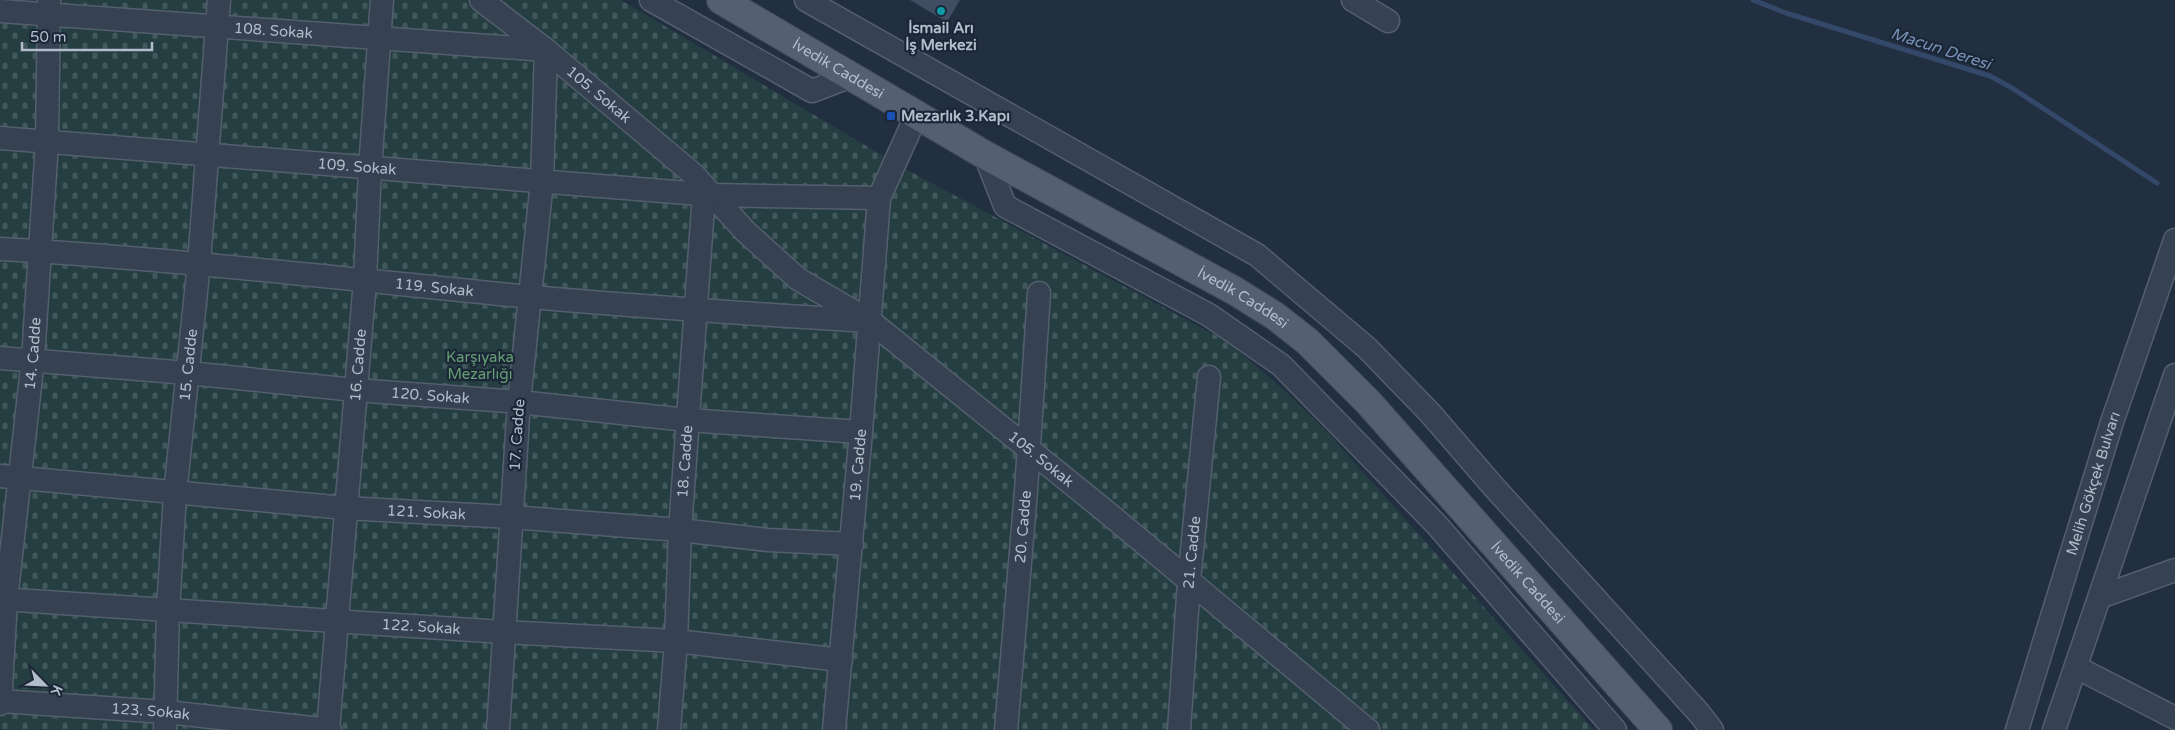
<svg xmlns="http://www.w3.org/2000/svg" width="2175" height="730" font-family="'Varela Round',sans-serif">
<defs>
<pattern id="cemetery-stones" width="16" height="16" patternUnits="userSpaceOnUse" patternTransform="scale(1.25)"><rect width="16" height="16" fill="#243e42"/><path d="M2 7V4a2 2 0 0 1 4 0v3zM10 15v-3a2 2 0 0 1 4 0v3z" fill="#41585c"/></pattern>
</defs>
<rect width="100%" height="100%" fill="#222f41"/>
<path fill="url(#cemetery-stones)" d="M0,0H621L900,166L1228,342L1283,389L1329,434L1594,730H0Z"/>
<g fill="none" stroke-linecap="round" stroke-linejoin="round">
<path stroke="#34496a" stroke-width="5" d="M1753,0L1786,13L1990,76L2012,88L2157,183"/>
</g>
<path fill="#404e64" d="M910,0H960L947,22Z"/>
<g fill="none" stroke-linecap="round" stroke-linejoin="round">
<g stroke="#545f6e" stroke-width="25">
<g id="minor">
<path id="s1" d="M481,0L546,50L693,174L746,232L798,279L870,321L1103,509L1368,730"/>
<path d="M651,0L812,91L849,77"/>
<path d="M806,0L1257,255L1367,348L1430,413L1493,486L1699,713L1712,730"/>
<path d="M1353,0L1388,21"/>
<path id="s2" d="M0,11L546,50L542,181L519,402L498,730"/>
<path id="s3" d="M0,138L713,195L879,198"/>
<path d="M985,155L1005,206L1209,315L1281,365L1436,524L1615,730"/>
<path id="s4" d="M0,249C178,259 354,280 531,297C643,307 754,314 867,321"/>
<path id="s5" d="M0,358L188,373L355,390L519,402L687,420L861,432"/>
<path id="s6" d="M0,476L345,508L511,517L680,530L768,540L852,544"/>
<path d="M2100,597L2175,570"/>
<path id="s7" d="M0,599L503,632L676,641L841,660"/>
<path d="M2076,667L2175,718"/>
<path id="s8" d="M0,701L166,712L330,730"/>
<path id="s9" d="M0,704L6,600L33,359L47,142L49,1"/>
<path id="s10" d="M165,730L168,610L175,494L199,263L219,0"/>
<path id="s11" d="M328,730L365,280L370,169L382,0"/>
<path id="s12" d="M669,730L676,641L680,530L704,193"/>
<path id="s13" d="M834,730L861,432L879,198L916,116"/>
<path id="s14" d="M1006,730L1026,491L1039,293"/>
<path id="s15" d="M1179,730L1189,581L1209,377"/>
<path id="s16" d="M2017,730L2112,422L2175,240"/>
<path d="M2054,730L2175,375"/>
</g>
</g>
<g stroke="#404a5a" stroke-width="30">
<g id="major">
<path id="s17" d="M721,0L985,155L1235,291L1275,316L1307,341L1369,403L1658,730"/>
</g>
</g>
<use href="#minor" stroke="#364151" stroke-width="22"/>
<use href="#major" stroke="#546071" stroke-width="28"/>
</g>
<circle fill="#0f9aa8" stroke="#1b2636" stroke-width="2" cx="941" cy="11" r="5"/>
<rect fill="#1a4fb4" stroke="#1b2636" stroke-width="2" x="886" y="111" width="10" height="10" rx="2.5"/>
<g text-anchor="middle" stroke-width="4.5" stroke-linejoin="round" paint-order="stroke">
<g font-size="15" font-weight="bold" fill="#b3bccb" stroke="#1b2636">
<text x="941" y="33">İsmail Arı<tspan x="941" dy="17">İş Merkezi</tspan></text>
<text x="901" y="121" text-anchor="start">Mezarlık 3.Kapı</text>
</g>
<g font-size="15" fill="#b3bccb" stroke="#1b2636">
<text dy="5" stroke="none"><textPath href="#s2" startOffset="274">108. Sokak</textPath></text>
<text dy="5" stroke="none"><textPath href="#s17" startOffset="136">İvedik Caddesi</textPath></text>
<text dy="5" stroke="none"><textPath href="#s1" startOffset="151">105. Sokak</textPath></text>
<text dy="5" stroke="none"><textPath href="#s3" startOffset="358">109. Sokak</textPath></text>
<text dy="5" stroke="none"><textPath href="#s4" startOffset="436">119. Sokak</textPath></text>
<text dy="5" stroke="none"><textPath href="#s17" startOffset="601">İvedik Caddesi</textPath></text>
<text dy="5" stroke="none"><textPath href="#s9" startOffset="352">14. Cadde</textPath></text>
<text dy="5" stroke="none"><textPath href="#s10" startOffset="366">15. Cadde</textPath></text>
<text dy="5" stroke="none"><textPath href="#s11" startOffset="366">16. Cadde</textPath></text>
<text dy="5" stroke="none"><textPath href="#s5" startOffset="432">120. Sokak</textPath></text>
<text transform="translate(517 435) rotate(-86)" y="5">17. Cadde</text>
<text dy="5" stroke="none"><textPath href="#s1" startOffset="726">105. Sokak</textPath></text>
<text dy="5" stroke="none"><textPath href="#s12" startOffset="269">18. Cadde</textPath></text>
<text dy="5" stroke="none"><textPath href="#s13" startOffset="266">19. Cadde</textPath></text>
<text dy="5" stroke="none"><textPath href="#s16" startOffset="258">Melih Gökçek Bulvarı</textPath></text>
<text dy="5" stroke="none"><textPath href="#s6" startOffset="428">121. Sokak</textPath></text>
<text dy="5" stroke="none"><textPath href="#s14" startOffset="204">20. Cadde</textPath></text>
<text dy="5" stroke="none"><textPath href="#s15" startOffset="178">21. Cadde</textPath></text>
<text dy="5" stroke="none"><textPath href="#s17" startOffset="1006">İvedik Caddesi</textPath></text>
<text dy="5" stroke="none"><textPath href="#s7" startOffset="422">122. Sokak</textPath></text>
<text dy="5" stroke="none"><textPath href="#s8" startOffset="151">123. Sokak</textPath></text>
</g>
<g font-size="15" fill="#679f75" stroke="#1b2636">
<text x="480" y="362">Karşıyaka<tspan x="480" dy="17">Mezarlığı</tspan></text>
</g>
<g font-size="16" font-style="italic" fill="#7791b6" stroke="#1b2636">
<text transform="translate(1941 48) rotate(18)" y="6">Macun Deresi</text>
</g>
</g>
<g transform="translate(45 685) rotate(114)" stroke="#1b2636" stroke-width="4" paint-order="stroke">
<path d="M0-4L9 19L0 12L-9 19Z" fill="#b3bccb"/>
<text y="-8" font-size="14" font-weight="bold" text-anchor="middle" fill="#b3bccb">K</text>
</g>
<path d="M22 42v8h130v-8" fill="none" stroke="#b3bccb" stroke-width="2.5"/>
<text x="30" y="42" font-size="15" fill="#b3bccb" stroke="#1b2636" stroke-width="4" paint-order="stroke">50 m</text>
</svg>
